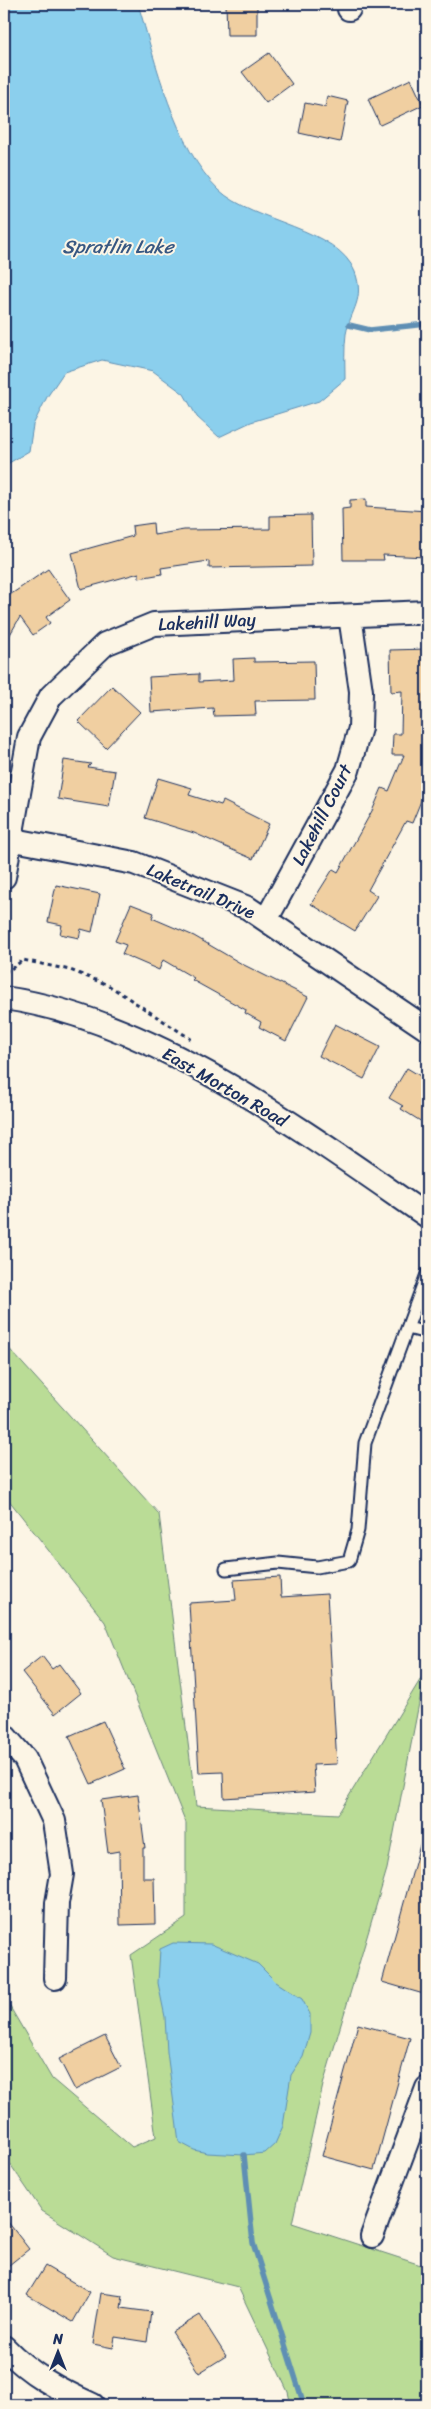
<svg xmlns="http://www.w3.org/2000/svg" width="431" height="2409" font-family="Sriracha,sans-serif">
<rect width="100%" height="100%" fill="#fcf5e5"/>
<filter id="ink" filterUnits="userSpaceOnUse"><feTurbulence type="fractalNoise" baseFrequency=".02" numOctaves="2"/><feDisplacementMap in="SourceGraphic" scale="10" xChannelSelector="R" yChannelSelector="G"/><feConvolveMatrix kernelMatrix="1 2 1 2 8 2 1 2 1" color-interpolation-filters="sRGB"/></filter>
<g filter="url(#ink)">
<path fill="#badc96" stroke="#6a867a" d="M4,1343L159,1514L196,1806L338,1814L425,1672L387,1869L323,2085L292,2223L427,2267V2405H291L288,2392L238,2287L113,2256L42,2211L4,2155V1915L8,1916L6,2000L52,2079L132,2147L156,2137L131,1955L186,1918V1823L105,1622L4,1494Z"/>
<path fill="#8bcfed" stroke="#5e8fb4" d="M4,4H138C155,60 175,148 219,190C253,222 338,228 355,272C365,300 351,309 346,334C344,348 345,365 345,379L319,401L251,422L219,437L197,417L184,394L153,371L102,360L64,372L47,397L33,425L29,451L4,466Z
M173,1943L211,1944L258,1964L276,1982L302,1999L310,2014V2033L303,2057L291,2075L283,2126L275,2144L265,2153L244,2155L207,2153L194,2150L179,2142L167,2052L165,2017L158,1983L160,1949Z"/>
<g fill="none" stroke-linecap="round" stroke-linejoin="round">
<path stroke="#5e8fb4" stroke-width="5.5" d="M349,325L370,330L427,324
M244,2155L253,2243L304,2405"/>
</g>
<path fill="#f0cfa1" stroke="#1b2f5e" d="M226,4H257V35H227Z
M269,53L292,84L266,103L242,72Z
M411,79L423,105L380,125L368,99Z
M327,96L348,101L340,142L299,133L305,103L325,107Z
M366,499V507L427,511V557L383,555L384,560H343L342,509L350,508V500Z
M311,515L312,566L209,568V561L161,568L162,574L139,578V573L81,589L72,553L133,536L132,526L153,523L154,535L184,530L270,529V516Z
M48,569L70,600L46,617L50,623L33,635L20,617L4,645V599Z
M427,649V786L412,823L406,821L368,890L377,896L355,931L311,904L333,869L338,872L373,809L382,788L389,791L404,755H392L393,734H401L402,691L391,692L390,650Z
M254,658V662L314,661L315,700L255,701L256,715L214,716L213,708L151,712L149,677L199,674V682L234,680L233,659Z
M112,686L140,712L106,748L78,721Z
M64,760L91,764L88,767L115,771L109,807L58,799Z
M158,778L192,788L189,795L221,805L223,801L269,824L253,859L194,833L145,818Z
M56,885L100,894L92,932L81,929L79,938L60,934L62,925L48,922Z
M131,904L154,913L152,918L194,936L242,964L308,997L286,1041L259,1027L261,1022L245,1013L246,1010L192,980L194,978L163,960L159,970L122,954L126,945L115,941Z
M335,1024L380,1047L364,1079L319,1056Z
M407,1068L427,1080V1125L401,1109L403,1106L389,1098Z
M280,1577L281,1597L327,1594L337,1764L313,1765L315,1792L224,1798L223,1772L199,1773L189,1603L236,1600L234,1580Z
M42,1656L52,1669L59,1664L81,1693L55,1714L22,1672Z
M103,1721L125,1769L91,1784L69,1736Z
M138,1795L145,1848H143V1878H154L155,1924L120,1925L119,1851L108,1853L101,1800Z
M423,1834L427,1835V1995L382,1982Z
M358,2024L410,2038L374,2170L322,2156Z
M105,2036L121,2067L75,2090L59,2059Z
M4,2217L29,2249L4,2269Z
M45,2266L90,2292L73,2322L27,2295Z
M101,2293L123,2296L121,2308L151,2312L147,2342L115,2337L113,2348L93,2344Z
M200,2315L226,2356L199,2373L172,2332Z"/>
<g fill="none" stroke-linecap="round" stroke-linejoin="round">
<g stroke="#1b2f5e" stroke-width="15">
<path id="service" d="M408,1328L427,1333
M226,1569L278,1563L317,1567L349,1561L358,1530L365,1443L427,1274"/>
</g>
<g stroke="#1b2f5e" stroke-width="26">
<path id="minor" d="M349,9V4
M4,838L134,863L248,908L427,1029
M4,877L29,737L51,696L105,644L154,624L427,612
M266,920L348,770L360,728L361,691L350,616
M4,998C153,1019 305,1132 427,1216
M4,1735L25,1759L54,1821L62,1874L57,1903L55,1978
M372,2236L427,2088
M4,2347C31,2375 58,2389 93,2405"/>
</g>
<path stroke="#1b2f5e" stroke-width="3" stroke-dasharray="4 4" stroke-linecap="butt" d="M4,970L8,971L23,960L70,970L108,985L191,1039"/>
<use href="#service" stroke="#fcf5e5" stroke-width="11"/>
<use href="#minor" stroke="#fcf5e5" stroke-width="22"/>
</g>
</g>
<g text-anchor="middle" stroke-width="4" stroke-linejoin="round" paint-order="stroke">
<g font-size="18" fill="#1b2f5e" stroke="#fcf5e5">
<text transform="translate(207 622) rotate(-3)" y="6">Lakehill Way</text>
<text transform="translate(322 815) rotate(-63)" y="6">Lakehill Court</text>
<text transform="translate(201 891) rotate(23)" y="6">Laketrail Drive</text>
<text transform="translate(225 1087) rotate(30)" y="6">East Morton Road</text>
</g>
<g font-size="19" font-style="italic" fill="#375782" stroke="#fcf5e5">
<text x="118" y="253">Spratlin Lake</text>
</g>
</g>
<rect width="431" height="2409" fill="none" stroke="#fcf5e5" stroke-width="20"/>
<rect x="10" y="10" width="411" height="2389" fill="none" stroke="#1b2f5e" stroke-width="2" filter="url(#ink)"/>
<g transform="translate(58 2352)" stroke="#fcf5e5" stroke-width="4" paint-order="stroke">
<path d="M0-4L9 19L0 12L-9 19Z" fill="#1b2f5e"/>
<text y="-8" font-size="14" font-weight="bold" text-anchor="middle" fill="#1b2f5e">N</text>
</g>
</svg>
